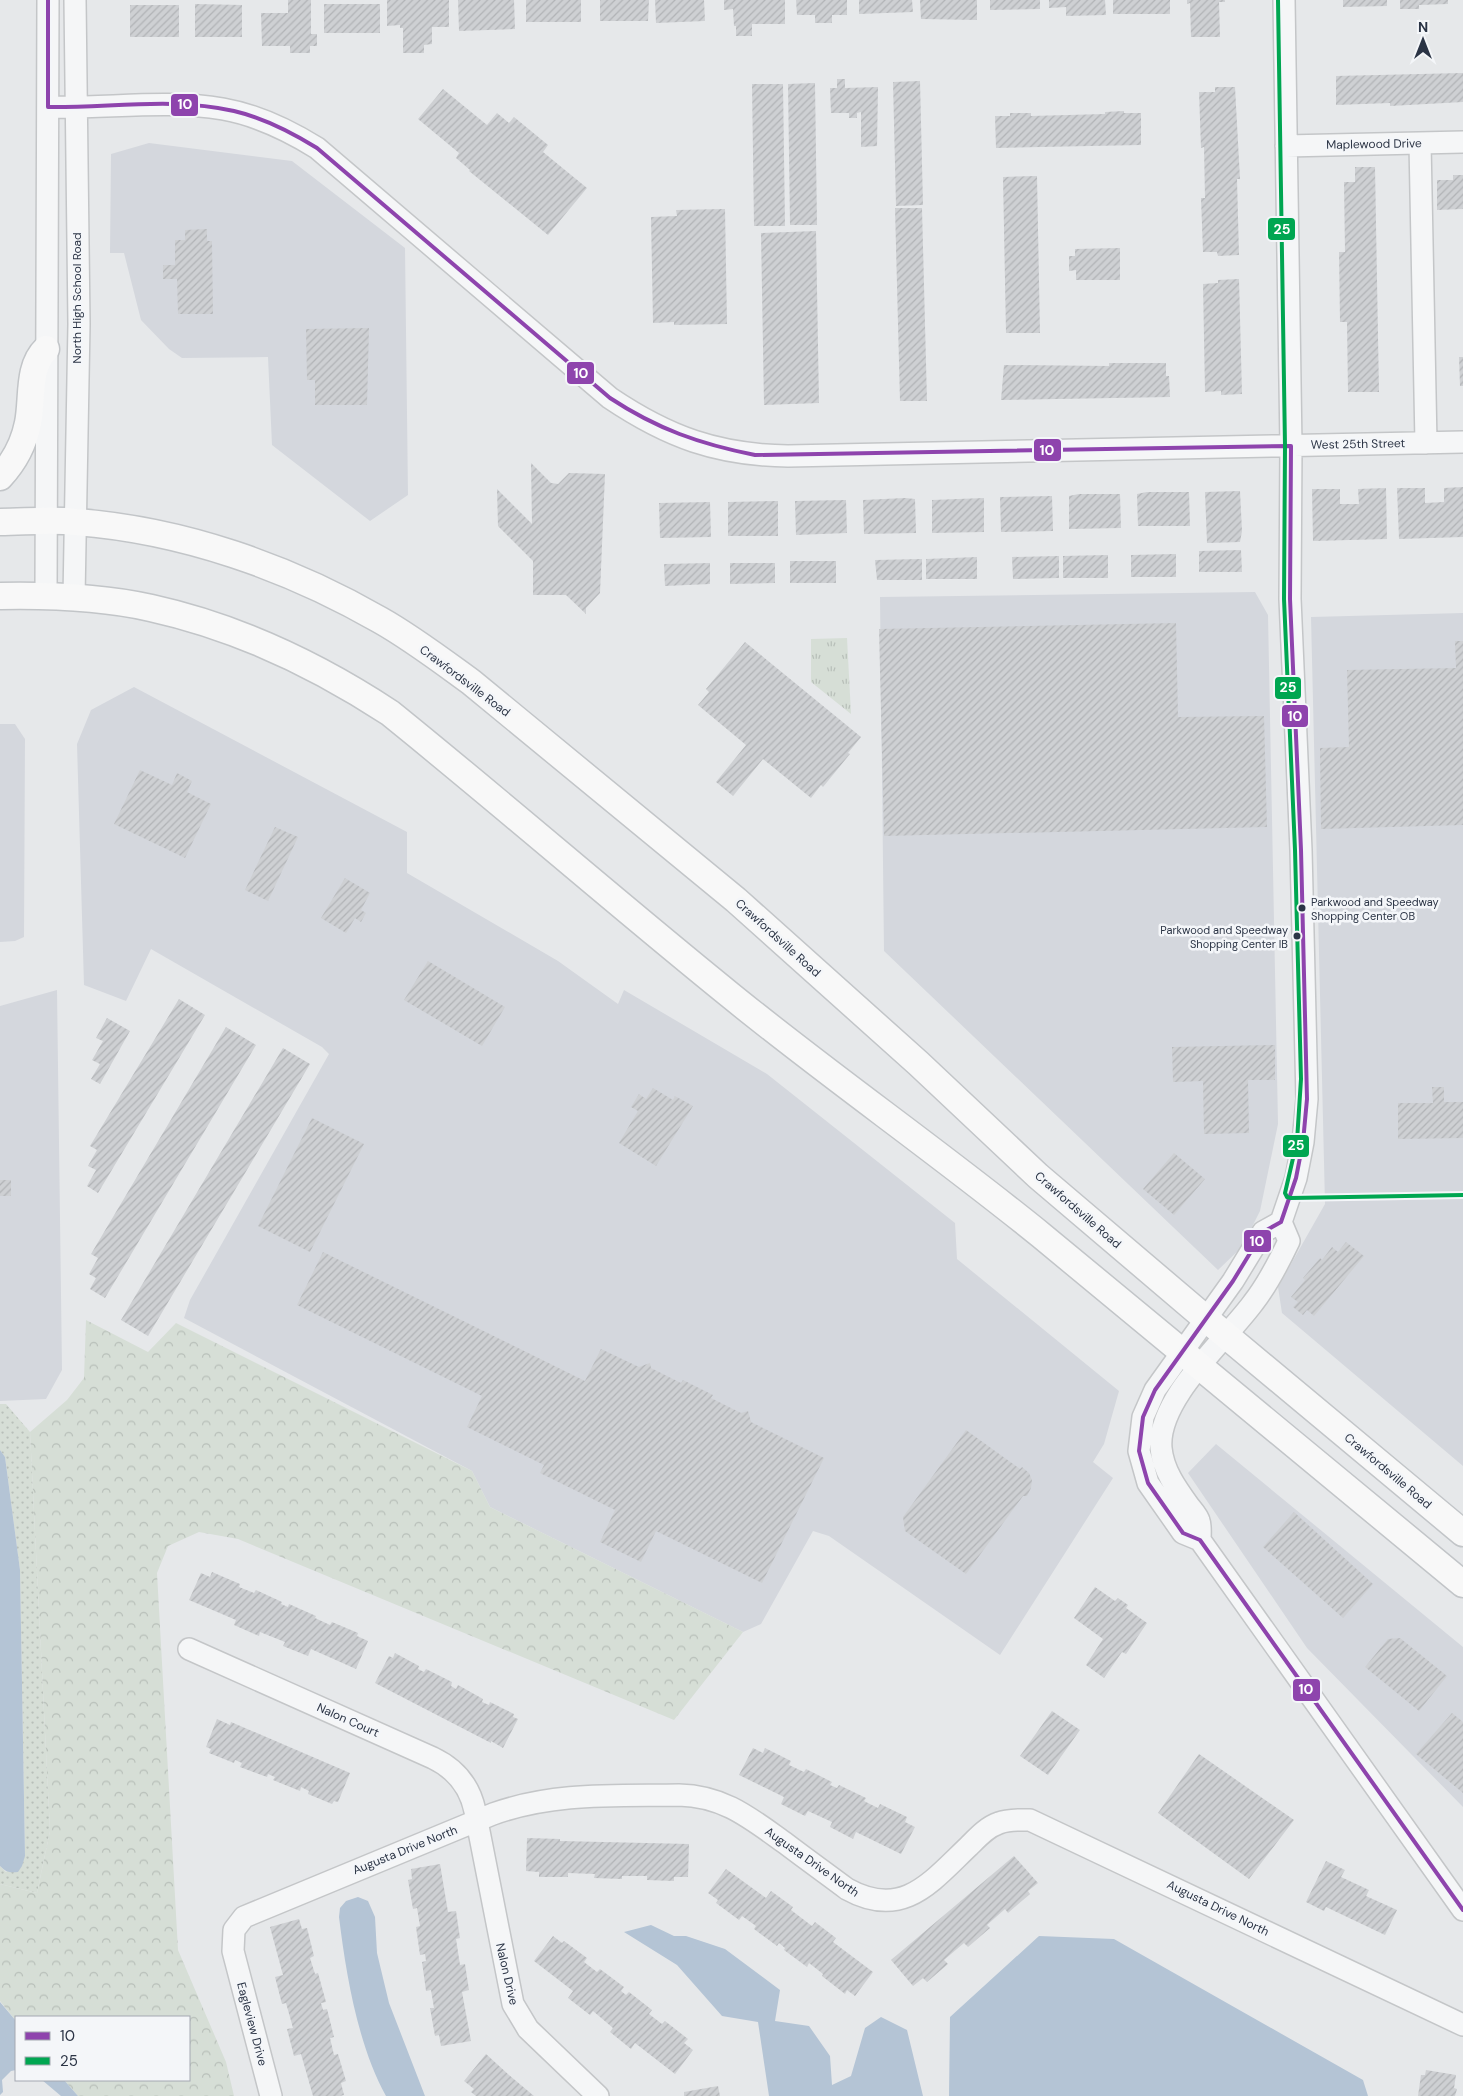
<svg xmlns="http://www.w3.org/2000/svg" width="1463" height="2096" font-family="'DM Sans',sans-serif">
<defs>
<pattern id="grass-dots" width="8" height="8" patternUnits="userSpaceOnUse" patternTransform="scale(1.25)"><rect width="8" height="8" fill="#d6ded6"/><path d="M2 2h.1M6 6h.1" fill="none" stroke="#b8bfb9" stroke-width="1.8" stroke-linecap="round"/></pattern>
<pattern id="forest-crowns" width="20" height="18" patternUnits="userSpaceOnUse" patternTransform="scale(1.25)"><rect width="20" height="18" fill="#d6ded6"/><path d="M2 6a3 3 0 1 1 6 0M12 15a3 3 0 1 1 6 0" fill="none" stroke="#b8bfb9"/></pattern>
<pattern id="park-tufts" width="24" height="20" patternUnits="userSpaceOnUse" patternTransform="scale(1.25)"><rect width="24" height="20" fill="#d6ded6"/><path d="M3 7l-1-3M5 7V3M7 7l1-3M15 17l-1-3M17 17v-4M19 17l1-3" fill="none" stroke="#b8bfb9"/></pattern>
<pattern id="building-hatch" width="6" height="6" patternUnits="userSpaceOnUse" patternTransform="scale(1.25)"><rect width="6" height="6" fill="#ced0d3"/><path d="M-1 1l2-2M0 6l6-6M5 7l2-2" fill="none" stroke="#b1b3b6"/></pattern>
</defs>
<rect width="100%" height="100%" fill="#e6e8ea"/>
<path fill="#d4d7dd" d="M149,143L292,161L405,248L408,495L370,521L272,445L268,357L182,358L169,349L141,320L124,253H110L111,154Z
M1255,592L1268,615L1278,1124L1260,1211L1242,1247L1218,1270L884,951L880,597Z
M1463,613V1466L1282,1313L1278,1287L1325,1204L1311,617Z
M134,687L407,832V873L558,961L618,1004L624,990L767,1074L955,1223L957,1259L1119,1391L1104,1444L1093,1462L1113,1478L1000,1655L829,1536L813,1531L761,1624L743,1632L490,1507L472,1471L184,1318L190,1300L329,1054L322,1047L151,949L126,1001L84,985L77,744L91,710Z
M0,724H15L25,739L24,937L15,941L0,942Z
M57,990L62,1370L46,1399L0,1401V1006Z
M1216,1444L1463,1647V1807L1307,1648L1188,1473Z"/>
<path fill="url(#grass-dots)" d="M0,1404H6L30,1432L50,1831L37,1893L0,1884V1866L6,1872L25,1856L20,1570L5,1457L0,1450Z"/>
<path fill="url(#forest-crowns)" d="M86,1320L148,1352L176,1323L472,1471L490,1507L743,1632L674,1720L238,1539L199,1532L168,1546L157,1573L178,1950L226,2062L234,2096H78L64,2080H189V2017H16V2021L0,2001V1884L37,1893L50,1831L30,1432L67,1400L84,1378Z"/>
<path fill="url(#park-tufts)" d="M847,638L851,714L811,682V639Z"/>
<path fill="#b4c4d5" d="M0,1450L5,1457L20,1570L25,1856L22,1866L18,1872C9,1873 6,1872 0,1866Z
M358,1897L368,1901L375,1917L377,1953L389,2003L425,2096H386C358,2046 346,1974 339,1917L340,1908L346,1901Z
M651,1925L674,1936H686L725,1949L780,1990L775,2021L809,2026L830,2056L832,2085L851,2076L865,2028L881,2017L907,2030L923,2096H769L758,2022L722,2016L677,1965L624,1932Z
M1039,1936L1114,1939L1363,2080L1368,2096H949L950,2017Z
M0,2002L16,2021V2070L11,2071L2,2080L3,2092L0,2095Z
M42,2080H64L78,2096H61Z"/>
<path fill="url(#building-hatch)" d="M288,0H311V34H317V46H310V53H290V46H262L261,13H288Z
M387,0H449V27H432V44L424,45V53H403V28H400V25L387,26Z
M458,0H514L515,29L459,31Z
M526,0H581V22H526Z
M600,0H649L648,21H600Z
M655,0H704L705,21L656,23Z
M724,0H785V24H752V36H736V26H734L733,9L724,10Z
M796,0H847V15H832V23H815V15H797Z
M859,0H912L913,12L859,14Z
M920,0H977V20L921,19Z
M990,0H1040V9L990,10Z
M1049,0H1105L1106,15L1066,16V7L1049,8Z
M1113,0H1170V14H1113Z
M1187,0H1225V2H1219L1220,37H1191L1190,3L1187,4Z
M1343,0H1387V6L1343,7Z
M1400,0H1448V4L1419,5V9H1400Z
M195,4L242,5V37H195Z
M324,4H380V33H324Z
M130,5H179V37H130Z
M1463,73V102L1390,106V103L1336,105V76Z
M837,79H845V88L878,87L877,146L861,147V112L857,113V118H849V113H831L830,88H837Z
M920,81L923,205L896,206L893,82Z
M815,83L817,225H790L788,84Z
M752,84H783L785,226H754Z
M1215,87H1235L1240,179H1237L1239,255L1218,256L1217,252H1203L1201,198H1205L1204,147L1201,148L1199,92H1215Z
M443,89L487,125L497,113L509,123L514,117L548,145L543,152L587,188L548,235L469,171L470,170L456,158L459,153L418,119Z
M1124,111V113H1141V145L996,148L995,116H1010V113H1031V116L1105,114V112Z
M1355,167H1375L1379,392H1348L1347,322H1340L1339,252H1345L1344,182H1355Z
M1453,175H1463V209L1437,210V180H1453Z
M1037,176L1040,333H1006L1003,177Z
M895,208H922L927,401H900Z
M725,209L727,324L674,325V322L653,323L651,217L677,216L676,210Z
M207,229V241H212L213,314H178L177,279H163V265H175V240H185V230Z
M816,231L819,403L764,405L761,233Z
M1120,248V280H1076V270L1069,271V256H1075V249Z
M1239,279L1242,394L1221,395V391L1205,392L1203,284L1218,283V280Z
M369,328L367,405H315V380H307L306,329Z
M1459,357H1463V386H1460Z
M1109,363H1166V376H1169L1170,397L1001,400L1004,365L1109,366Z
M531,463L551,483L558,484L569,473L605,474L600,593L586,608V614L566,595H533V561L498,526L497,489L532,524Z
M1463,487V537L1399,539L1397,488H1425V503L1444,502V488Z
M1386,488L1387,539L1313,541L1312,489H1340V504H1359L1358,489Z
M1240,491L1242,531L1240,542L1207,543L1205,492Z
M1147,492H1189L1190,526H1138L1137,494Z
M1079,494H1120L1121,528L1069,529V496Z
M1052,496L1053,531L1001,532L1000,497Z
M905,498L915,499L916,533L864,534L863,500Z
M984,498V532L932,533V500Z
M846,500L847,533L796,535L795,501Z
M778,501V536H728V502Z
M710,502L711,537L660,538L659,503Z
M1241,550L1242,572H1199V551Z
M1176,554V577H1131V555Z
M1108,555V578H1063V556Z
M1059,556V578L1013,579L1012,557Z
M977,557V579H926V559Z
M922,559V580H877L875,560Z
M790,561H836V583H790Z
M710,563V584L665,586L664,564Z
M730,563H775V583L730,584Z
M1176,623L1178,717L1264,716L1267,827L884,836L879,629Z
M1455,641H1463V825L1321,829L1320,748L1349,747L1347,670L1456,668Z
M745,642L861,737L848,753L850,754L823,787L821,785L811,798L763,759L733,796L716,782L746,745L698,705L709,692L706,689Z
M140,770L172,785L177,773L192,781L187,792L211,804L185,858L114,824Z
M275,827L298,837L268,901L245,890Z
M345,878L370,893L361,910L366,913L361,922L355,918L346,933L321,918Z
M428,961L505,1007L482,1046L404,1000Z
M179,999L205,1015L98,1193L87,1186L96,1170L88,1166L97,1150L90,1146Z
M107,1018L130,1031L100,1084L91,1079L100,1064L92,1060L103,1041L96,1038Z
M226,1027L256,1045L105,1298L90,1289L96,1278L89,1274L98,1258L91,1254Z
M1275,1045V1080H1248L1249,1133L1204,1134L1203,1081L1173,1082L1172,1047Z
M283,1048L310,1064L148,1336L121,1320Z
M1432,1087H1444V1102H1463V1138L1398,1139V1103H1433Z
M653,1088L673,1100L675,1096L693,1106L656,1166L619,1143L638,1111L631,1107L639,1094L646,1099Z
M312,1118L364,1144L310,1252L258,1226Z
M1174,1153L1205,1179L1174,1215L1143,1189Z
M0,1180H11V1196H0Z
M1346,1242L1364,1256L1314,1316L1307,1310L1303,1315L1293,1307L1298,1302L1291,1297L1305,1280L1303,1278L1320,1258L1322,1260L1332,1247L1338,1252Z
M323,1252L585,1381L601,1349L639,1367L650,1363L651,1368L681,1383L683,1380L713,1395L711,1398L741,1413L748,1411L751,1422L824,1458L762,1583L656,1531L641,1562L600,1542L615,1510L540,1473L544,1465L467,1427L482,1396L297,1305Z
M966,1430L1020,1469L1022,1467L1029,1473L1032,1480L1031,1488L1027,1496H1023L966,1574L905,1531L903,1517Z
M1294,1512L1373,1584L1343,1618L1263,1547Z
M212,1572L240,1584L239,1587L254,1593L256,1590L282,1602L281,1604L288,1607L289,1604L316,1616L315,1618L330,1625L332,1622L358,1633L357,1636L368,1641L356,1669L311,1649L308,1656L283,1646L285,1642L260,1632L259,1636L234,1625L236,1620L189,1600L201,1573L210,1577Z
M1095,1587L1115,1601L1118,1598L1128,1605L1126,1608L1147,1623L1126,1654L1122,1652L1104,1678L1086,1665L1103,1639L1074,1618Z
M1400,1638L1447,1676L1419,1711L1365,1667L1388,1639Z
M395,1653L419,1666L418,1669L424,1672L426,1669L452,1682L451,1686L456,1689L458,1685L483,1699L482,1702L489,1705L490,1702L514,1714L513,1717L518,1719L503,1748L491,1741V1743L375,1683L389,1656L393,1658Z
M1052,1711L1080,1730L1048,1775L1020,1756Z
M1452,1713L1463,1722V1793L1416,1754Z
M217,1719L230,1725L231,1722L350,1773L338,1802L334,1801L332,1804L308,1794L309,1791L301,1787L300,1791L273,1780L275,1777L268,1774L267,1777L240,1767L242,1763L235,1760L234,1763L209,1753L211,1749L206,1747Z
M753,1748L763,1753L765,1748L791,1761L789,1765L804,1772L806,1769L832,1782L830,1785L837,1788L839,1785L866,1798L864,1801L878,1808L880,1804L907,1817L905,1822L915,1827L901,1854L856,1832L853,1839L830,1827L832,1822L808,1811L805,1816L781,1804L784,1797L739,1775Z
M1199,1754L1294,1820L1249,1879L1158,1813Z
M527,1838L560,1839V1841L689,1844L688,1877H674V1881L647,1880V1876H622V1879L594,1878L595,1874L568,1873V1877H539V1872L526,1871Z
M1014,1856L1038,1883L1028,1891L1030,1894L1008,1913L1005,1909L987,1925L990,1928L968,1947L964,1943L944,1960L948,1964L927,1982L923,1978L913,1986L891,1960Z
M1326,1861L1345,1870L1341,1877L1369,1890L1366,1896L1397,1910L1385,1935L1326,1907L1324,1911L1306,1902Z
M440,1864L448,1912L456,1911L460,1938L456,1939L460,1965L465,1964L469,1990L462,1992L471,2041L441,2046L439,2035L435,2036L430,2008H434L431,1990L426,1991L422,1962L426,1961L425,1954L420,1955L416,1927L420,1926L417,1908L413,1909L408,1880L412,1879L411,1869Z
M726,1869L766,1898L771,1891L793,1907L791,1910L812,1926L815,1922L836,1938L833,1942L873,1972L855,1996L847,1990L845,1994L822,1976L823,1974L809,1963L807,1967L784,1950L785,1948L779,1943L777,1946L754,1929L756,1926L742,1916L739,1920L716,1903L718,1900L708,1893Z
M299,1919L302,1929L307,1928L314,1956L310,1958L315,1974L318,1973L326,2002L321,2003L323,2010L327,2009L334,2037L330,2038L334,2055L338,2054L346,2081L341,2083L344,2095L340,2096H313L301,2054L294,2056L287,2029L293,2028L286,2003L282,2004L275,1977L283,1975L270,1927Z
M553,1936L562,1943L564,1941L587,1958L584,1962L597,1972L600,1969L624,1987L621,1991L626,1995L629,1992L652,2010L649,2014L662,2024L665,2021L688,2039L684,2043L693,2050L675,2074L635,2043L631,2049L610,2032L613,2028L593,2011L590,2015L568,1998L573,1991L534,1961Z
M486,2054L509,2075L534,2096H476L471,2092L474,2089L464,2081Z
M1426,2070L1456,2075L1454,2088L1457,2089L1455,2096H1418L1421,2075H1425Z
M718,2086L720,2096H684V2092Z"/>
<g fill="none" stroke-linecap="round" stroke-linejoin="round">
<g stroke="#c4c6c8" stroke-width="24">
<path id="minor" d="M1284,0L1291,446L1290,599L1301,850L1307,1099L1303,1142L1296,1178L1281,1222L1263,1232L1233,1281L1155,1390L1143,1417L1139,1451L1148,1483L1183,1533L1200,1540L1463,1910
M48,107C106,109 165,99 223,109C257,115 288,130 317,148L610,398C668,437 717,455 788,456L1463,442
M1420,143L1426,443
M1286,146L1463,142
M46,595L48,0
M74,597L79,324L75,0
M1200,1540C1200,1535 1201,1526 1199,1521C1198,1516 1192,1510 1189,1506C1176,1488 1163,1470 1161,1448C1157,1399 1225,1341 1253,1303C1268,1284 1279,1262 1289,1241L1281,1222
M189,1649L433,1758C456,1769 470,1787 475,1811L513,2004L528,2029L598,2096
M271,2096L233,1951L234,1930L244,1917L493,1814C554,1792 615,1796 679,1795C724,1796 750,1818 785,1843C806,1859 827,1874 847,1889C903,1920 931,1882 969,1846C978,1837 987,1827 999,1823C1009,1819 1020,1820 1030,1820L1463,2025"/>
</g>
<g stroke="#c2c5c8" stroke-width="29">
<path id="major" d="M0,477C14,462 24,443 28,423C33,399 27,367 46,349
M0,522C25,522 51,519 76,522C182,530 288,567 380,620C412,638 442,661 471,682L736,900L918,1063L1038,1176L1205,1318L1463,1533
M0,596C51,595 102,597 151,608C237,627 317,665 390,713C504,805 615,902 730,995C832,1078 940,1153 1042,1236L1463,1584"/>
</g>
<use href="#minor" stroke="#f5f6f7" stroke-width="21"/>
<use href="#major" stroke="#f8f8f8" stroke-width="26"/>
<g stroke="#f4f6f9" stroke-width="8">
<path id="bus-1" d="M48,0V107C109,108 173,97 234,111C264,118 291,132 317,148L610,398C657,429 700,444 755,455L1291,446
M1291,446L1290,599L1301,850L1307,1099L1303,1142L1296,1178L1281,1222L1263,1232L1233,1281L1155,1390L1143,1417L1139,1451L1148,1483L1183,1533L1200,1540L1463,1910"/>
</g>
<g stroke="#f4f6f9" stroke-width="8">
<path id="bus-2" d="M1278,0L1285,446L1284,599L1295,850L1301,1079L1297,1141L1285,1193L1287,1197L1291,1198L1463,1195"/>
</g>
<use href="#bus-1" stroke="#8e44ad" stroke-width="4"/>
<use href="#bus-2" stroke="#00a651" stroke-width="4"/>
</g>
<g fill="#2b3445" stroke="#f4f6f9" stroke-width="2">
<circle cx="1302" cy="908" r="4.5"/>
<circle cx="1297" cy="936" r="4.5"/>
</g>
<g text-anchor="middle" stroke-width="5" stroke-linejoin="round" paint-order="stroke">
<g font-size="11" fill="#2b3445" stroke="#f4f6f9" text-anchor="start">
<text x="1311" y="906">Parkwood and Speedway<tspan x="1311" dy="14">Shopping Center OB</tspan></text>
<text x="1288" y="934" text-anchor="end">Parkwood and Speedway<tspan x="1288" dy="14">Shopping Center IB</tspan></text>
</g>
<g font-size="12" fill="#2b3445" stroke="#f4f6f9">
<text transform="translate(1374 144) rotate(-1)" y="4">Maplewood Drive</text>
<text transform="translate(77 298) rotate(-90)" y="4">North High School Road</text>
<text transform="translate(1358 444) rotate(-1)" y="4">West 25th Street</text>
<text transform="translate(465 681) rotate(37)" y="4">Crawfordsville Road</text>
<text transform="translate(778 938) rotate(42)" y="4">Crawfordsville Road</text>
<text transform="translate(1078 1210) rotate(41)" y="4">Crawfordsville Road</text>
<text transform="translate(1388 1471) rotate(40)" y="4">Crawfordsville Road</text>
<text transform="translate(348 1720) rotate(24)" y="4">Nalon Court</text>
<text transform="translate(405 1850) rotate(-22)" y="4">Augusta Drive North</text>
<text transform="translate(812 1862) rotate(35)" y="4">Augusta Drive North</text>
<text transform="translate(1218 1908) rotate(26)" y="4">Augusta Drive North</text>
<text transform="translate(507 1974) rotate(77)" y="4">Nalon Drive</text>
<text transform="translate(252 2024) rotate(75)" y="4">Eagleview Drive</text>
</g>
</g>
<g stroke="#f4f6f9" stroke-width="2">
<rect x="170" y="93" width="29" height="24" rx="5" fill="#8e44ad"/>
<rect x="1267" y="217" width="29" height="24" rx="5" fill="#00a651"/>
<rect x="566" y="361" width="29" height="24" rx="5" fill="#8e44ad"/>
<rect x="1033" y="438" width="29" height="24" rx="5" fill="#8e44ad"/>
<rect x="1274" y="676" width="28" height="24" rx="5" fill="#00a651"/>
<rect x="1281" y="704" width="28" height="24" rx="5" fill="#8e44ad"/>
<rect x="1282" y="1134" width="28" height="24" rx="5" fill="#00a651"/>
<rect x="1243" y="1229" width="29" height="24" rx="5" fill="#8e44ad"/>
<rect x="1292" y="1678" width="29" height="24" rx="5" fill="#8e44ad"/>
</g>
<g font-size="14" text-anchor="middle" font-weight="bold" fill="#fff">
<text x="185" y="109">10</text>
<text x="1282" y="234">25</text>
<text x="581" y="378">10</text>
<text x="1047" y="455">10</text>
<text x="1288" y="692">25</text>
<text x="1295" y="721">10</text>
<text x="1296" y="1150">25</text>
<text x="1257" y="1246">10</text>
<text x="1306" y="1694">10</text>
</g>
<rect x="15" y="2016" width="175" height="65" fill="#f4f6f9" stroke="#a4a8b1"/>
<rect x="25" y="2032" width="25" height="8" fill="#8e44ad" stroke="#a4a8b1"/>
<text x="60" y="2041" font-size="15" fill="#2b3445">10</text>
<rect x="25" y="2057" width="25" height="8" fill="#00a651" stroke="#a4a8b1"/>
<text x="60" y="2066" font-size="15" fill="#2b3445">25</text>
<g transform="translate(1423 40)" stroke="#f4f6f9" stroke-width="4" paint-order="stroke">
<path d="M0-4L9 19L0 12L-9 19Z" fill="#2b3445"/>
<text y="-8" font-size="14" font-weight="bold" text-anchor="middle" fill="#2b3445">N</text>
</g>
</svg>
